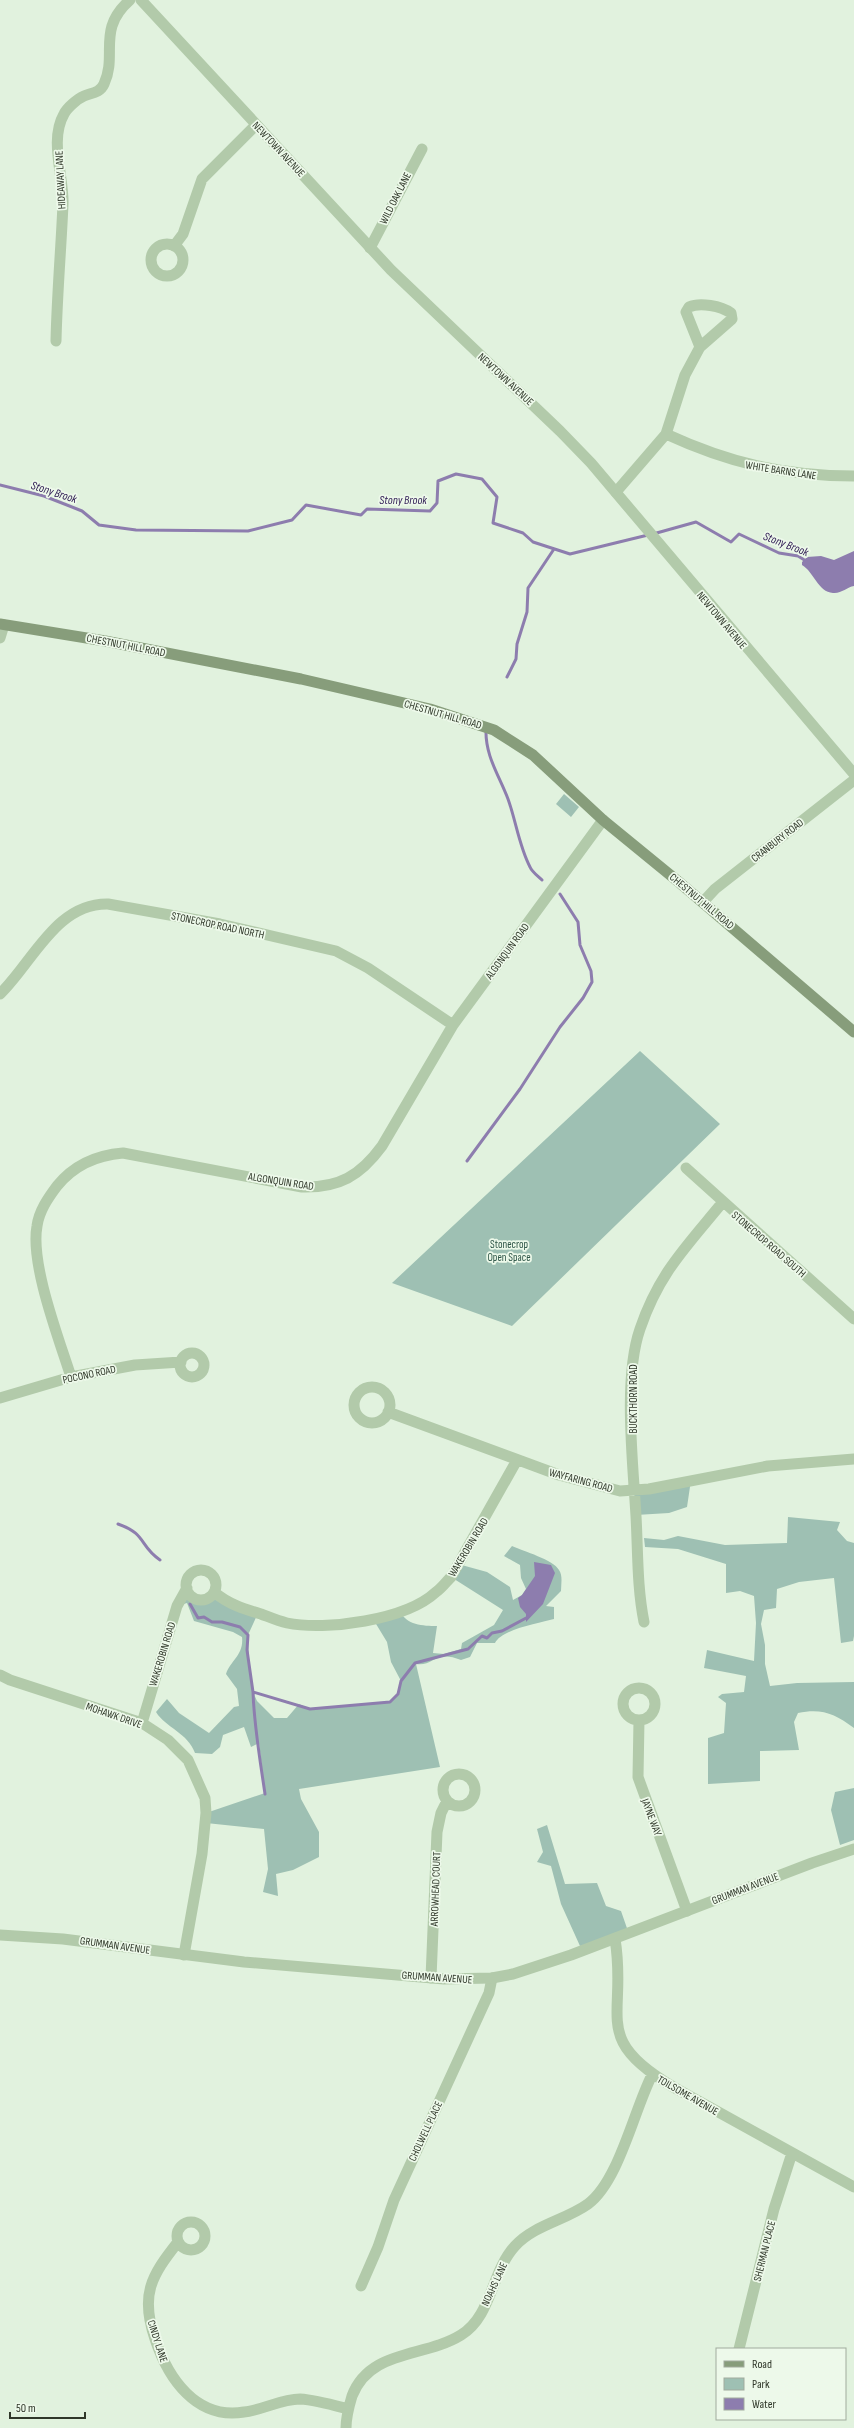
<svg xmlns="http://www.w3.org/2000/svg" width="854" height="2428" font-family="'Sofia Sans Condensed',sans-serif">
<rect width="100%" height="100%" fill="#e1f2de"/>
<path fill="#9ec0b3" d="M564,794L579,807L571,817L556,804Z
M640,1051L720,1124L512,1326L392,1283Z
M691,1480L687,1507L669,1513L636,1515L634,1491Z
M788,1517L840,1522L837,1530L847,1541L854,1543V1636L853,1641L841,1643L834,1578L799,1582L777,1589L776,1608L764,1610L761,1624L765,1645V1664L770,1686L797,1683L854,1682V1728C835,1714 822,1708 798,1713L794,1722L799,1750L760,1751V1781L708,1784V1738L724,1733L726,1703L718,1697L722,1694L744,1692L746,1676L704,1668L707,1650L754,1661L756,1623L754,1596L740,1591L726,1593V1564L678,1549L645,1547L644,1538L664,1540L678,1536L725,1545L787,1543Z
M512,1546C523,1551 554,1560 559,1570C563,1576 561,1584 561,1591L546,1606L554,1607V1619C540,1623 502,1629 495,1643H477L470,1657L461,1660C435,1649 433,1667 416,1664L440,1767L299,1789L301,1799L319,1832V1857L293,1870L276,1874L278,1896L263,1892L268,1869L264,1829L206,1823V1813L265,1793L259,1743L251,1747L244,1727L223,1735L220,1747L212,1754L195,1753C188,1733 166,1728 156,1712L167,1699L179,1713L209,1733L234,1707L239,1706L237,1689L226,1674C231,1660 244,1655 242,1637L233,1632L194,1621L187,1603L177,1606L189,1593C195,1600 203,1601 211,1596L258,1613L248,1635L249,1666L253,1692L257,1701L274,1718H287L299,1704L310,1709L390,1702L398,1694L401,1681L391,1662L387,1642L373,1619L400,1611C406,1625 423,1626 437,1626L433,1653L444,1654L461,1649L462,1643L494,1625L503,1610L451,1577L458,1564L487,1572L510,1587L513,1600L522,1595L526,1589L521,1578L520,1565L504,1556Z
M854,1788V1840L840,1845L831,1810L835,1792Z
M547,1825L565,1884L597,1883L606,1906L621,1911L629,1934L580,1946L561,1904L551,1866L537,1862L543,1852L537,1829Z"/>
<path fill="#8d7dae" d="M854,551V586C847,587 841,594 833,593C818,592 814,572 802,565V562L807,557L821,556L834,560Z
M534,1562L551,1565L555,1573L543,1604L526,1622V1614L520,1607L518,1598L522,1595L535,1576Z"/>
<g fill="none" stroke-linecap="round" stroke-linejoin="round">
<path stroke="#8d7dae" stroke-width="3" d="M0,485L44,496L82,511L99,525L136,530L248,531L292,520L306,505L361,515L367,509L430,511L437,503L438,481L456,474L482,479L497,497L493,523L523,533L533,542L570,554L648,535
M653,534L696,522L731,542L739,534L779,553L798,556L806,561
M507,677L516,659L517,644L527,612L528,588L554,549
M486,729C485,756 499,775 508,799C516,821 519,846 530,867C532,872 538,876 542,880
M467,1161L520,1089L560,1027L583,998L592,982L591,971L580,945L578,922L560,894
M118,1524C147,1534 139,1546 160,1560
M190,1604L198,1618L204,1617L212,1622H222L240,1627L248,1635L247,1650L253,1692L310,1709L390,1702L398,1694L401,1681L415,1663L468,1649L482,1636L487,1638L492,1633L502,1631L528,1617
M253,1692C254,1725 260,1760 265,1794"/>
<path stroke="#b2caaa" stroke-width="11" d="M151 260a16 16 0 1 1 32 0a16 16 0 1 1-32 0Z
M174,246L183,234L202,179L256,125
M370,248L422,149
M56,341C57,295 61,250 63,204C64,177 49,140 64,114C67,108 77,99 84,96C91,93 100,93 104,84C118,54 96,30 130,0
M666,434C729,463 784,476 854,476
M616,492L666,434L685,375L700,347L686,312L689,307C700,302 721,306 731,313L732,319L700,347
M0,638L4,625
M703,902L715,889L854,780
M0,994C33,962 56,903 108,904L220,924L336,951L368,968L453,1025
M686,1168L854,1319
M180 1365a12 12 0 1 1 24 0a12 12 0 1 1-24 0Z
M71,1377C59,1339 30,1264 37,1226C39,1211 48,1198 57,1186C74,1165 98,1155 123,1153L302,1187C339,1188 360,1176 382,1146L453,1025L603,820
M354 1405a18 18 0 1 1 36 0a18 18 0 1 1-36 0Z
M0,1398L71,1377L135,1365L181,1362
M388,1412L559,1475L620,1491L649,1489L768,1466L854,1459
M186 1585a15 15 0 1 1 30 0a15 15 0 1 1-30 0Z
M214,1592C228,1604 244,1609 261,1614C269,1617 278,1621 287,1623C326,1631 406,1620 436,1592C442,1588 446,1582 451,1577L517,1460
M644,1622C637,1587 638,1552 636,1516C633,1463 623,1378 640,1329C659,1273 686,1247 722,1203
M0,1675L10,1680L142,1723L168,1740L188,1760L205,1798L206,1813L202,1854L184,1955
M623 1704a16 16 0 1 1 32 0a16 16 0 1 1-32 0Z
M639,1720L638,1777L687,1911
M142,1723L177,1606L187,1588
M443 1790a16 16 0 1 1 32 0a16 16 0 1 1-32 0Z
M615,1939C628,2017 589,2038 675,2088L854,2187
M431,1978L437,1832L441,1813L447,1801
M177 2236a14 14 0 1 1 28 0a14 14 0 1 1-28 0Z
M178,2242C151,2276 140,2295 155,2339C168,2378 196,2420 244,2412C263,2410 281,2399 300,2399C316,2400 333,2405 348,2409
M361,2286L378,2247L394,2200L489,1993L492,1978
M739,2349L774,2209L792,2153
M346,2428C346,2416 349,2406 352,2396C370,2349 424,2358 461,2335C492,2316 491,2272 515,2246C534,2225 566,2220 588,2204C619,2181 634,2110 652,2075"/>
<path stroke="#b2caaa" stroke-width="11" d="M141,0L391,270L560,431L591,463L854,774
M0,1935L63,1939L244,1962L444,1979L492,1978L513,1974L571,1955L812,1863L854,1849"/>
<path stroke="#879d7b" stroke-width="11" d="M0,624L105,641L301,679L430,709L494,730L533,755L603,820L680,883L854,1032"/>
</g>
<g text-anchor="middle" stroke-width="3.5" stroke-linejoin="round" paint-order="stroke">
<g font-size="11" fill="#2f3729" stroke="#edf9ea">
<text transform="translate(279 149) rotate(47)" y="4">NEWTOWN AVENUE</text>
<text transform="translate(60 180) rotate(-93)" y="4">HIDEAWAY LANE</text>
<text transform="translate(395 198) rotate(-63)" y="4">WILD OAK LANE</text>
<text transform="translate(506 379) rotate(43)" y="4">NEWTOWN AVENUE</text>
<text transform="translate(781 470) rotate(9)" y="4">WHITE BARNS LANE</text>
<text transform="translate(722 620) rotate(50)" y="4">NEWTOWN AVENUE</text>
<text transform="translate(126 645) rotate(11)" y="4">CHESTNUT HILL ROAD</text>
<text transform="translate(443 714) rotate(16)" y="4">CHESTNUT HILL ROAD</text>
<text transform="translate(777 840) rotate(-38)" y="4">CRANBURY ROAD</text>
<text transform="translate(702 901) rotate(40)" y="4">CHESTNUT HILL ROAD</text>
<text transform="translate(218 925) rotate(12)" y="4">STONECROP ROAD NORTH</text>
<text transform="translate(507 951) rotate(-54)" y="4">ALGONQUIN ROAD</text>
<text transform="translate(281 1181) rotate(9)" y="4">ALGONQUIN ROAD</text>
<text transform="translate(769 1244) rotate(41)" y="4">STONECROP ROAD SOUTH</text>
<text transform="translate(89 1374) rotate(-12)" y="4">POCONO ROAD</text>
<text transform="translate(633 1399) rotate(-90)" y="4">BUCKTHORN ROAD</text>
<text transform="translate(581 1480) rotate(15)" y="4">WAYFARING ROAD</text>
<text transform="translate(468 1547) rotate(-59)" y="4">WAKEROBIN ROAD</text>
<text transform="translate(162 1654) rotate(-73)" y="4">WAKEROBIN ROAD</text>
<text transform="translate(114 1715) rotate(19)" y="4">MOHAWK DRIVE</text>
<text transform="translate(652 1817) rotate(69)" y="4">JAYNE WAY</text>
<text transform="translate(745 1888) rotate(-21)" y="4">GRUMMAN AVENUE</text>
<text transform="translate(435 1889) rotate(-88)" y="4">ARROWHEAD COURT</text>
<text transform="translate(115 1945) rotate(8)" y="4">GRUMMAN AVENUE</text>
<text transform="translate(437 1977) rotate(4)" y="4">GRUMMAN AVENUE</text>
<text transform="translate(688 2095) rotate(30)" y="4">TOILSOME AVENUE</text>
<text transform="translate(425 2131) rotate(-65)" y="4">CHOLWELL PLACE</text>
<text transform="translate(764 2251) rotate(-76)" y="4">SHERMAN PLACE</text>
<text transform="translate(494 2284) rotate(-65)" y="4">NOAHS LANE</text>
<text transform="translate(158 2341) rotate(72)" y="4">CINDY LANE</text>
</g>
<g font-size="11" fill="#2e5547" stroke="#edf9ea">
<text x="509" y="1248">Stonecrop<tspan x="509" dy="13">Open Space</tspan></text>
</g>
<g font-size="12" font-style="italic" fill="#332057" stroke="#edf9ea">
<text transform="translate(54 492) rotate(18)" y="4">Stony Brook</text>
<text x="403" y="504">Stony Brook</text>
<text transform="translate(786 544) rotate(21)" y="4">Stony Brook</text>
</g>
</g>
<rect x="716" y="2348" width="130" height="72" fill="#edf9ea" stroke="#a1ab9d"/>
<rect x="724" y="2361" width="20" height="6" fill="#879d7b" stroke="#a1ab9d"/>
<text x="752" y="2368" font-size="12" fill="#2f3729">Road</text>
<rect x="724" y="2378" width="20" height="12" fill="#9ec0b3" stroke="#a1ab9d"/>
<text x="752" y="2388" font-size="12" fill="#2f3729">Park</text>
<rect x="724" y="2398" width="20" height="12" fill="#8d7dae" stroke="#a1ab9d"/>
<text x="752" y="2408" font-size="12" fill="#2f3729">Water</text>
<path d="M10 2412v6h75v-6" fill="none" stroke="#2f3729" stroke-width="2"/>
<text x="16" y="2412" font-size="12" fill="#2f3729" stroke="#edf9ea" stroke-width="3" paint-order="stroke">50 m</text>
</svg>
